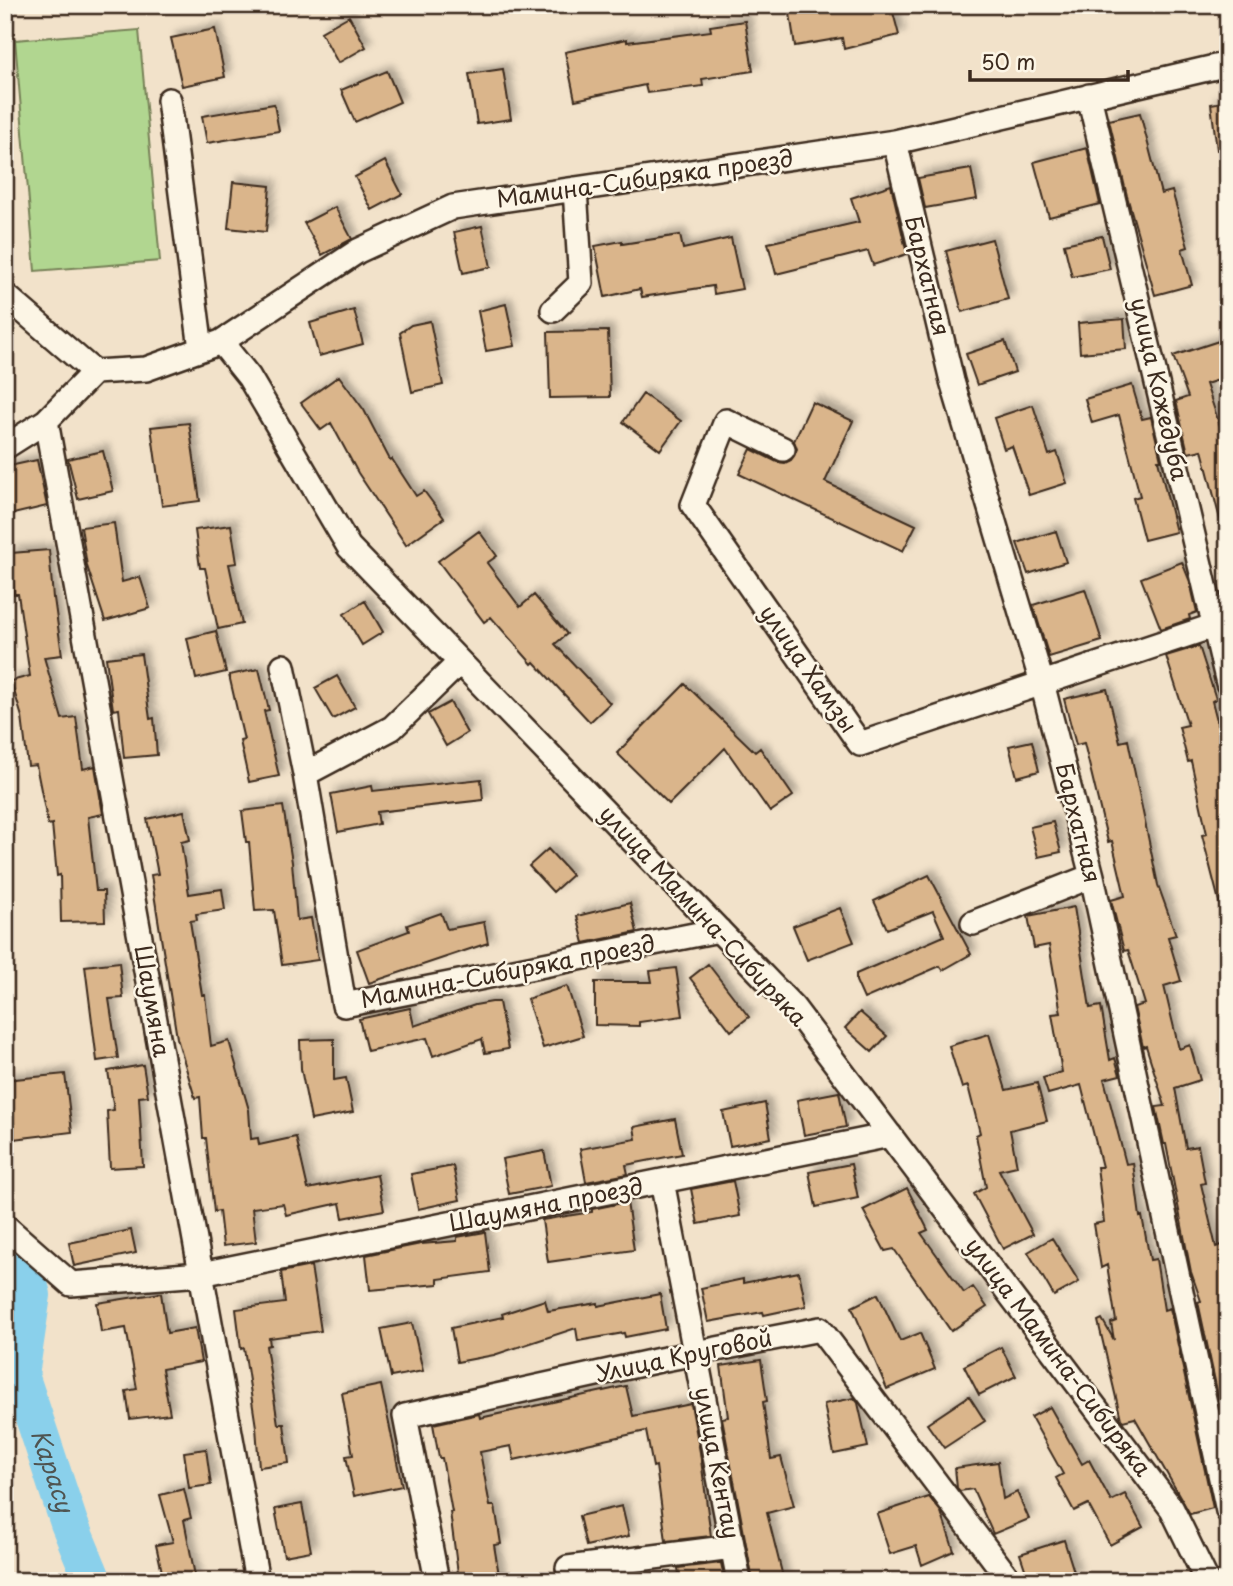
<svg xmlns="http://www.w3.org/2000/svg" width="1233" height="1586" font-family="'Playpen Sans',sans-serif">
<defs>
<filter id="shadow"><feDropShadow dx="5.5" dy="-5.5" stdDeviation="3.5" flood-color="#0004"/></filter>
</defs>
<rect width="100%" height="100%" fill="#f2e2ca"/>
<filter id="ink" filterUnits="userSpaceOnUse"><feTurbulence type="fractalNoise" baseFrequency=".0143" numOctaves="2"/><feDisplacementMap in="SourceGraphic" scale="14" xChannelSelector="R" yChannelSelector="G"/><feConvolveMatrix kernelMatrix="1 2 1 2 8 2 1 2 1" color-interpolation-filters="sRGB"/></filter>
<g filter="url(#ink)">
<path fill="#b1d690" stroke="#768057" stroke-width="2" d="M139,30L160,261L35,271L15,40Z"/>
<g fill="none" stroke-linecap="round" stroke-linejoin="round">
<path stroke="#8ad0eb" stroke-width="38" id="s1" d="M5,1248L20,1251L32,1295L20,1375L69,1523L93,1581"/>
</g>
<path fill="#dab58b" stroke="#3b2a1e" stroke-width="2" filter="url(#shadow)" d="M803,5H891L899,35L844,49L842,38L795,46L789,7Z
M349,16L366,47L338,63L321,32Z
M745,21L753,71L702,79L703,86L647,93L645,85L575,100L565,52L627,39V42L711,31L710,26Z
M215,29L225,77L182,86L171,38Z
M503,69L511,119L477,124L469,74Z
M387,71L400,102L355,122L341,90Z
M1228,101V150H1217L1211,104Z
M274,104L279,131L207,143L202,116Z
M1140,113L1161,194L1172,191L1188,247L1182,249L1192,285L1155,295L1127,196L1109,120Z
M1087,148L1100,204L1049,217L1034,162Z
M385,161L402,194L372,210L355,177Z
M971,169L977,199L925,208L918,178Z
M233,182L270,186L266,232L228,228Z
M891,185L907,254L873,265L868,251L776,274L768,243L859,222L851,198Z
M335,207L352,239L322,255L304,223Z
M482,226L491,267L463,273L454,232Z
M680,235L683,249L731,238L742,289L714,294L713,286L642,297L640,289L605,297L595,246L622,241V244Z
M1102,236L1110,269L1072,277L1064,244Z
M992,239L1008,299L962,312L946,251Z
M506,304L515,346L486,351L478,311Z
M354,310L363,344L319,356L310,323Z
M1124,319L1126,349L1080,353L1078,323Z
M430,321L443,385L412,392L400,333L411,325Z
M608,331L610,397L550,398L548,332Z
M1228,338V377L1206,384L1228,450V526L1222,527L1202,450L1188,453L1176,401L1188,397L1173,356Z
M1005,341L1015,372L977,385L966,354Z
M339,376L364,410L390,460L392,459L416,496L424,491L444,518L406,545L358,473L331,423L321,430L301,403Z
M1132,385L1142,419L1151,417L1161,460H1158L1176,532L1144,540L1133,498L1140,496L1119,415L1092,423L1085,399Z
M643,394L681,421L660,450L623,422Z
M812,402L853,421L825,482L916,525L903,551L739,474L751,449L777,462L785,463L791,460L797,449L794,441Z
M1033,405L1049,455L1057,452L1067,483L1029,495L1012,446L1004,449L994,418Z
M189,423L200,501L162,506L151,427Z
M103,451L113,491L78,499L68,459Z
M37,460L47,506L5,516V467Z
M114,523L122,582L140,577L150,608L105,621L87,566L81,527Z
M231,525L237,563L229,564L242,624L218,629L205,568H200L195,530Z
M479,531L497,556L487,563L520,607L534,595L567,634L555,644L610,703L590,722L534,662L532,664L491,617L484,622L438,561Z
M1056,531L1066,562L1028,574L1017,543Z
M49,550L53,598H54L62,655L44,657L62,719L76,717L83,769L95,766L103,814L88,817L96,891H104L105,921L61,922L60,875L57,876L52,824L48,825L36,765L28,766L22,717L11,681L30,676L18,594H14L11,553Z
M1182,562L1190,582L1197,612L1189,615L1190,619L1161,629L1141,578Z
M1085,589L1102,641L1049,657L1033,605Z
M365,601L383,632L362,645L344,614Z
M216,631L226,672L196,679L187,638Z
M1199,646L1216,699L1212,701L1228,763V912L1222,913L1202,835L1207,834L1191,761L1188,762L1179,727L1188,725L1166,656Z
M141,654L150,719L154,718L157,755L124,758L119,709L113,710L106,658Z
M259,669L269,710L264,711L279,776L249,782L240,741L244,740L229,675Z
M337,676L355,707L333,719L315,688Z
M685,684L755,752L760,748L793,796L770,812L725,748L669,804L617,753Z
M1107,689L1120,742L1128,740L1158,885L1176,935L1168,937L1181,981L1164,986L1179,1049L1190,1045L1200,1080L1175,1088L1186,1148L1198,1146L1205,1183L1201,1184L1216,1247L1228,1243V1427L1225,1428L1198,1302L1201,1301L1191,1272L1166,1144H1164L1156,1107L1165,1106L1146,1046L1143,1047L1134,1007L1145,1004L1128,950L1124,951L1111,900L1125,896L1112,841L1108,842L1084,743L1076,745L1064,699Z
M450,702L467,733L446,746L428,714Z
M1032,741L1039,771L1017,777L1009,746Z
M481,779L483,800L377,812L379,824L338,832L331,794L372,786L373,791Z
M283,806L292,862L297,920L311,918L318,960L282,965L274,910L255,911L249,842H246L242,811Z
M184,811L190,840L181,842L189,894L222,889L225,910L196,914L197,920L190,921L202,995H205L211,1046L229,1041L249,1110L251,1139L258,1138L259,1145L296,1137L308,1189L377,1175L384,1210L343,1218L340,1203L286,1215L283,1204L252,1208L256,1242L223,1246L219,1211L214,1212L206,1138H203L200,1097L195,1098L177,1038L151,875L158,874L147,819Z
M1053,822L1061,852L1038,857L1030,827Z
M548,849L572,875L553,892L529,866Z
M929,875L971,954L943,970L940,966L864,999L856,981V974L944,936L933,911L887,929L874,901Z
M630,903L637,932L584,943L577,916Z
M1074,907L1090,1008L1101,1006L1110,1060L1115,1058L1120,1075L1104,1079L1126,1164L1133,1163L1140,1217L1142,1216L1150,1260L1156,1259L1164,1310L1170,1308L1213,1508L1190,1514L1135,1418L1123,1421L1121,1419L1098,1321L1102,1319L1114,1340L1111,1323L1116,1321L1107,1265L1101,1268L1094,1224L1104,1222L1097,1167H1102L1081,1085L1048,1094L1043,1078L1062,1072L1052,1014L1061,1013L1049,945L1034,948L1028,916Z
M840,908L854,942L807,960L793,926Z
M441,913L447,929L484,922L488,943L369,983L357,950L409,931L407,925Z
M119,962L123,998L109,999L118,1058L97,1061L85,966Z
M708,964L749,1017L731,1031L690,978Z
M676,968L683,1016L639,1022V1026L595,1025V982H652L650,971Z
M567,986L583,1036L543,1048L527,999Z
M492,1002H499L508,1049L485,1053L482,1039L433,1056L427,1038L367,1051L359,1019L410,1008L414,1026L475,1005Z
M860,1012L887,1036L872,1052L845,1028Z
M989,1034L1006,1090L1037,1083L1047,1121L1010,1130L1017,1166L999,1170L1033,1234L1003,1249L974,1194L986,1187L976,1135L980,1133L968,1086L962,1088L949,1046Z
M334,1039V1080L346,1078L353,1112L311,1120L301,1069L300,1040Z
M143,1065L148,1096L139,1097L143,1166L110,1168L107,1111L114,1110L108,1071Z
M65,1074L72,1132L5,1140V1080Z
M839,1092L846,1127L804,1135L797,1100Z
M765,1103L771,1138L730,1146L723,1112Z
M675,1119L682,1154L626,1165L628,1174L586,1182L580,1149L636,1139L634,1127Z
M544,1151L551,1186L509,1194L502,1159Z
M851,1164L858,1198L816,1207L809,1172Z
M453,1166L460,1200L418,1209L411,1174Z
M733,1181L740,1216L698,1224L691,1189Z
M907,1188L928,1230L921,1233L964,1293L973,1287L987,1307L951,1331L894,1249L885,1251L863,1210Z
M627,1202L634,1250L548,1262L542,1220L592,1212V1209Z
M131,1230L136,1253L74,1266L69,1243Z
M485,1232L490,1272L438,1279V1284L370,1290L366,1255L421,1244L457,1241V1237Z
M1052,1238L1079,1282L1054,1296L1028,1252Z
M311,1266L321,1331L269,1338L270,1345L266,1346L278,1424H284L289,1463L259,1467L256,1427L244,1348L241,1349L236,1309L285,1303L281,1272Z
M799,1272L806,1306L764,1315L763,1312L708,1322L701,1288L743,1279V1283Z
M161,1293L167,1333L195,1328L201,1362L162,1369L170,1414L130,1419L126,1391L137,1389L126,1328L101,1332L97,1303Z
M660,1294L666,1329L625,1337L624,1333L578,1341L576,1328L494,1355L457,1362L451,1328L503,1317L502,1314L545,1300L548,1311L598,1303V1306Z
M878,1294L900,1341L920,1333L935,1369L887,1389L852,1307Z
M412,1323L423,1371L391,1377L381,1329Z
M1001,1347L1016,1376L979,1395L964,1366Z
M761,1360L767,1401L763,1402L771,1459L781,1457L794,1506L767,1513L784,1581H753L722,1418L728,1417L721,1366Z
M381,1385L402,1486L354,1496L346,1456L353,1455L342,1393Z
M626,1386L633,1416L691,1404L700,1452L711,1536L666,1541L656,1466L653,1467L646,1431L514,1460L511,1446L480,1452L490,1506H495L501,1544L494,1545L500,1581H459L450,1512H452L442,1458H439L433,1424L479,1414L480,1418Z
M969,1396L985,1421L944,1448L927,1424Z
M854,1398L858,1403L868,1447L834,1454L824,1404Z
M1050,1407L1082,1464L1089,1460L1111,1501L1125,1494L1143,1527L1110,1545L1088,1504L1074,1511L1056,1478L1063,1474L1031,1417Z
M206,1449L211,1485L189,1488L184,1452Z
M998,1462L1003,1499L1017,1492L1029,1519L993,1534L973,1489L960,1491L957,1488L955,1468Z
M184,1489L191,1518L184,1520L196,1581H164L156,1545L173,1542L160,1495Z
M929,1497L941,1512L954,1551L922,1565L916,1546L890,1554L877,1514Z
M302,1504L311,1551L284,1556L275,1509Z
M622,1506L629,1536L586,1546L579,1516Z
M1064,1540L1075,1575L1058,1581H1029L1020,1554Z
M721,1563L725,1581H680L678,1568Z"/>
<g fill="none" stroke-linecap="round" stroke-linejoin="round">
<g stroke="#3b2a1e" stroke-width="28">
<path id="minor" d="M1089,96L1228,683
M169,100L201,349
M895,142L952,381L1042,683L1092,876L1228,1511
M5,295L94,372
M553,310L581,283L575,189
M221,342L249,377L349,547L793,1007L1172,1509L1207,1581
M94,372L146,369L221,342L358,251L453,207L895,142L1228,64
M46,421L257,1581
M5,447L46,421L94,372
M783,449L726,421L693,505L860,744L1228,621
M460,662L392,728L305,774L344,1005L719,930
M283,666L305,774
M973,923L1092,876
M662,1181L739,1581
M5,1226L71,1284L201,1274L890,1135
M568,1568L732,1547
M437,1581L405,1416L660,1360L820,1329L1005,1574L1007,1581"/>
</g>
<use href="#minor" stroke="#fcf5e5" stroke-width="23"/>
</g>
</g>
<g text-anchor="middle" stroke-width="5" stroke-linejoin="round" paint-order="stroke">
<g font-size="23" fill="#3b2a1e" stroke="#fcf5e5">
<text transform="translate(645 179) rotate(-8)" y="8">Мамина-Сибиряка проезд</text>
<text transform="translate(927 276) rotate(76)" y="8">Бархатная</text>
<text transform="translate(1159 389) rotate(77)" y="8">улица Кожедуба</text>
<text transform="translate(808 669) rotate(55)" y="8">улица Хамзы</text>
<text transform="translate(1078 823) rotate(76)" y="8">Бархатная</text>
<text transform="translate(703 916) rotate(47)" y="8">улица Мамина-Сибиряка</text>
<text transform="translate(508 972) rotate(-11)" y="8">Мамина-Сибиряка проезд</text>
<text transform="translate(152 1001) rotate(80)" y="8">Шаумяна</text>
<text transform="translate(546 1205) rotate(-11)" y="8">Шаумяна проезд</text>
<text transform="translate(684 1356) rotate(-12)" y="8">Улица Круговой</text>
<text transform="translate(1058 1357) rotate(53)" y="8">улица Мамина-Сибиряка</text>
<text transform="translate(717 1463) rotate(79)" y="8">улица Кентау</text>
</g>
<g font-size="24" font-style="italic" fill="#4f5451" stroke="#fcf5e5">
<text dy="8" stroke="none"><textPath href="#s1" startOffset="243">Карасу</textPath></text>
</g>
</g>
<rect width="1233" height="1586" fill="none" stroke="#fcf5e5" stroke-width="28"/>
<rect x="14" y="14" width="1205" height="1558" fill="none" stroke="#3b2a1e" stroke-width="2.5" filter="url(#ink)"/>
<path d="M970 70v10h158v-10" fill="none" stroke="#3b2a1e" stroke-width="3.5"/>
<text x="981" y="70" font-size="21" fill="#3b2a1e" stroke="#fcf5e5" stroke-width="5" paint-order="stroke">50 m</text>
</svg>
